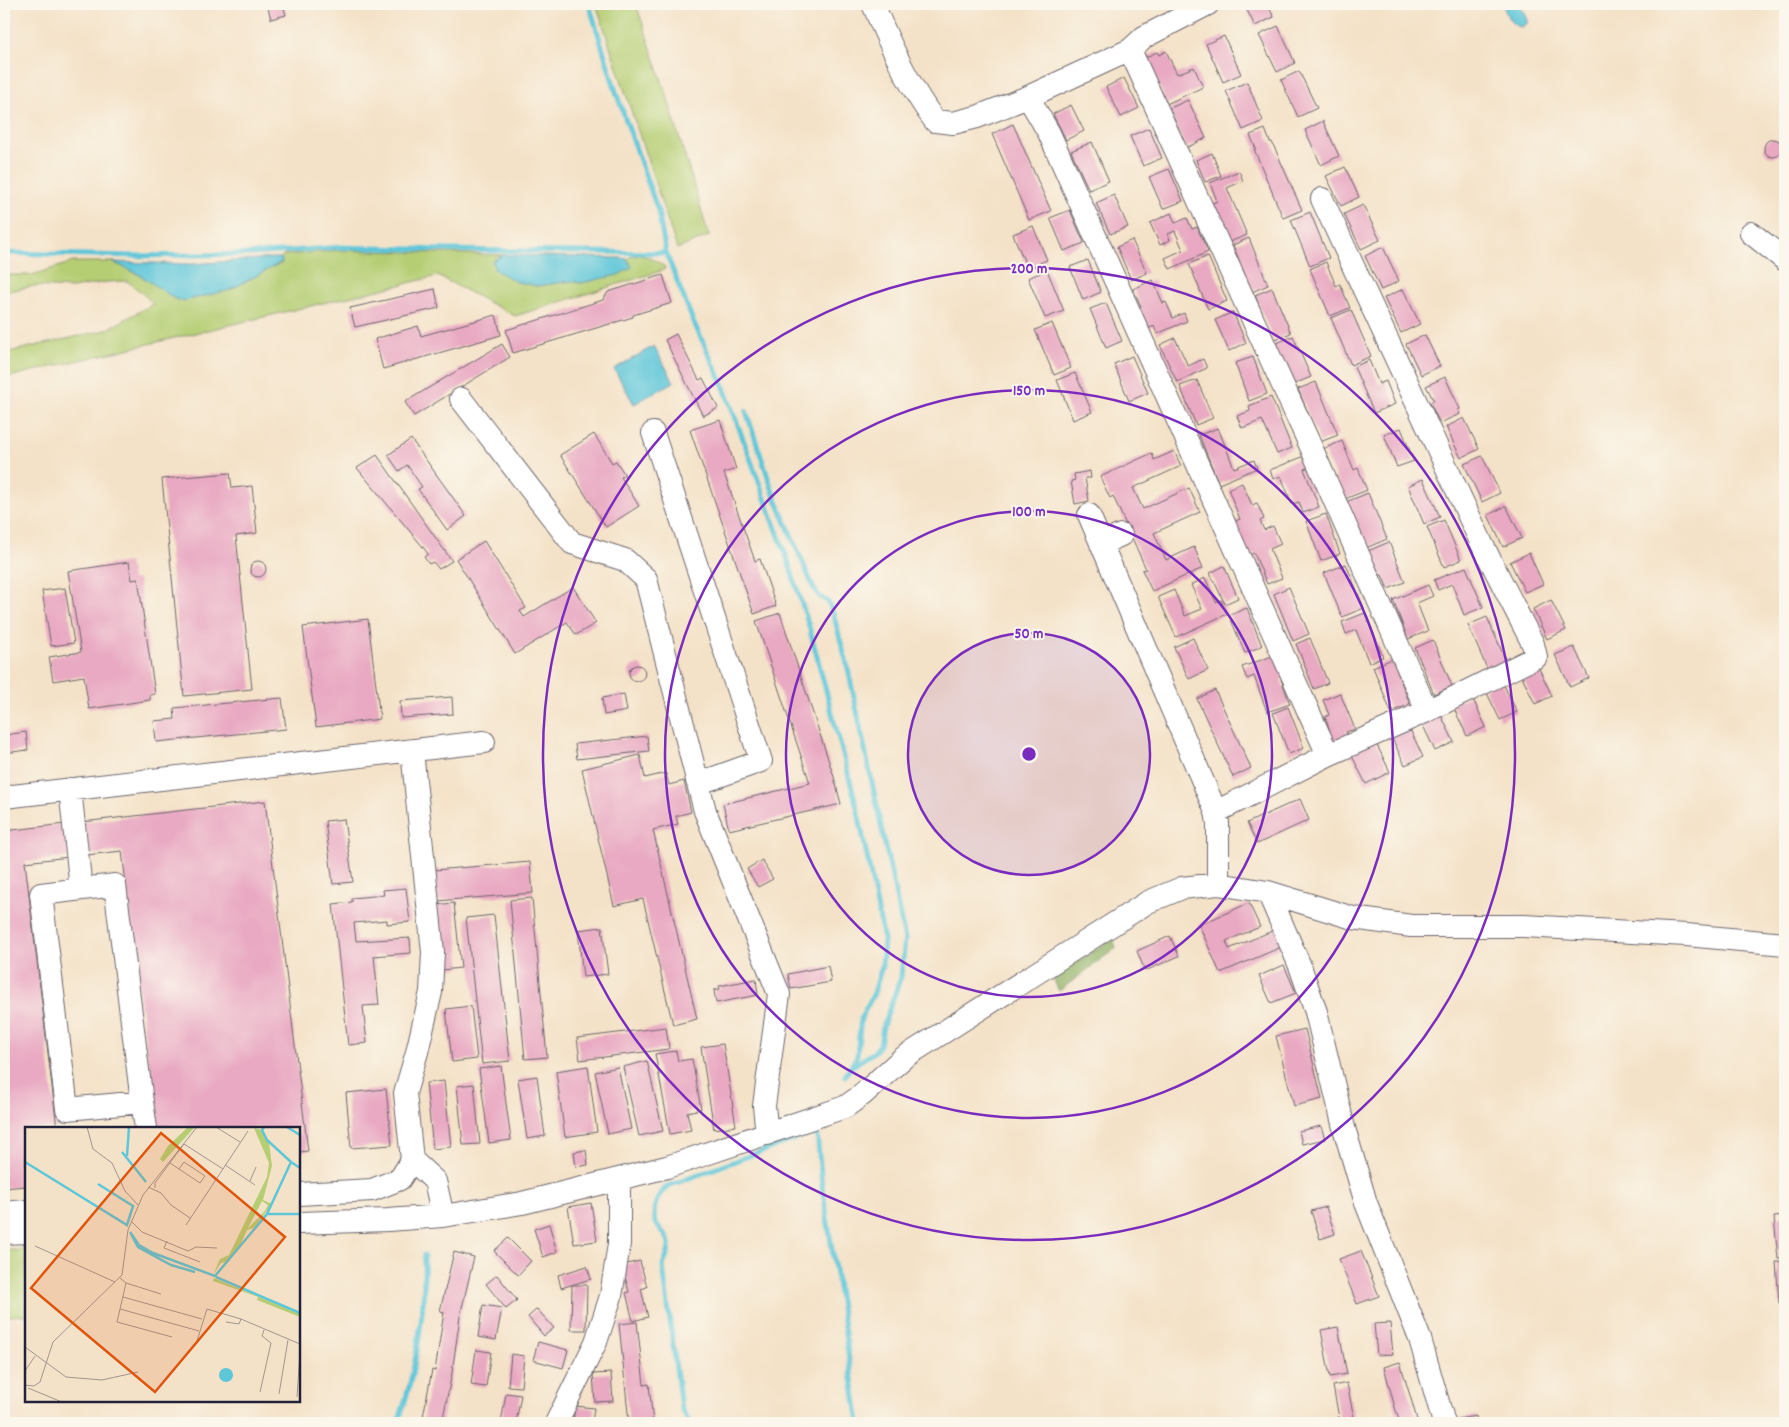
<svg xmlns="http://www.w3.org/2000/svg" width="1789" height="1427" font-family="Dekko,sans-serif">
<rect width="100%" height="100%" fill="#fbf7ec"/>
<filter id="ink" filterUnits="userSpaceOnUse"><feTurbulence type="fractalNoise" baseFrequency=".02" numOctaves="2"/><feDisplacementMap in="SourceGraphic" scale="10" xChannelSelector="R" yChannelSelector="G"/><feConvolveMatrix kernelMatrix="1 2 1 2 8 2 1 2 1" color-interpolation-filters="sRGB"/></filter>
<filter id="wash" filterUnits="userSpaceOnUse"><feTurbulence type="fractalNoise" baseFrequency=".0096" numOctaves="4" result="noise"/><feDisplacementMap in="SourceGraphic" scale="20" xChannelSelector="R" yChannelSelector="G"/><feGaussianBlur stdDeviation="1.12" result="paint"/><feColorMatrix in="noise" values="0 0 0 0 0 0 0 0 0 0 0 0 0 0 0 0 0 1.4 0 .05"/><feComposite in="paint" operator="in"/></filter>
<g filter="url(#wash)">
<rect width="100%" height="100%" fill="#f4e2c8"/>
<path fill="#b5ce73" stroke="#6c7857" d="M596,4H636L666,93L709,236L677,249Z
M340,250L503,255L492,261L537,286L571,281L581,283L631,264L627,259C640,250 654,259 665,267L664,270L515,316L438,276L4,378V353L106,330L153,304L141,292L127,281L107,282L72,288L34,286L4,292V275H32L73,262H113L140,275L153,283L270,268L282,263L281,258L284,255Z
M4,1250H26V1315L8,1316L4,1314Z"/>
<path fill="#90b165" stroke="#596a50" d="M1113,938L1116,948L1059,991L1053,978Z"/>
<path fill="#5dc6d9" stroke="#40748a" d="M1503,4H1520L1528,22L1522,27C1510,26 1506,14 1503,4Z
M503,255L621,258L627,259L632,267L618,275L581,283L571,281L537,286L517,282L495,270L492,261Z
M273,258H281L282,262L230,290L184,301L175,299L140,275L113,262L192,264Z
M654,346L674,382L634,404L614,369Z"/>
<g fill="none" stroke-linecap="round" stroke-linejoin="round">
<path stroke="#5dc6d9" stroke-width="5" d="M589,4L617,95L658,211L666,253
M4,253L138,256L251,254L341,247L446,250L666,253L693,321L722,382L787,558L808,623L857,807L884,940L882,966L874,993L861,1018L857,1056L845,1076
M746,411L773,492L814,589L819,596L828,602L833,613L847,664L905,939L901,977L883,1026L880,1045L874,1052L851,1067
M398,1423C416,1373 426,1308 424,1255
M690,1423L681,1408L663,1266C665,1260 670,1251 669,1244C669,1237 663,1233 659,1228C649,1214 656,1195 668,1186L808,1134H817L822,1185L859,1423"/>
</g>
<g id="blocks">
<path fill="#e9a9c2" d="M267,4H283L286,15L271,19Z
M1244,4H1267L1274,17L1255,26Z
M1278,26L1295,63L1277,72L1259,35Z
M1224,36L1241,74L1223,82L1206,44Z
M1166,51L1177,74L1194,67L1203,87L1160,107L1156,98L1163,95L1152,72L1140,60L1157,52L1159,55Z
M1299,71L1317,108L1298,117L1281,80Z
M1124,78L1139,108L1121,117L1106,87Z
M1247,82L1263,121L1243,130L1226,91Z
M1188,100L1206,138L1186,148L1168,109Z
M1071,105L1084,131L1066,140L1053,114Z
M1323,121L1339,156L1321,165L1305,130Z
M1013,124L1051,211L1029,220L992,134Z
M1149,128L1162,158L1143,166L1130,136Z
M1265,129L1270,142H1272L1302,210L1283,218L1254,149H1256L1250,135Z
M1764 148a9 9 0 1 1 18 0a9 9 0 1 1-18 0Z
M1092,142L1109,181L1089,190L1071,151Z
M1212,153L1221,176L1205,182L1196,160Z
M1345,167L1359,197L1341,206L1326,176Z
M1169,169L1183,201L1163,209L1149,177Z
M1239,171L1243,181L1227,188L1247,235L1227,243L1211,204L1217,201L1210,183Z
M1114,195L1128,227L1110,234L1096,203Z
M1363,205L1380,240L1361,249L1344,214Z
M1070,210L1084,243L1064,251L1050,218Z
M1310,212L1329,258L1310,266L1291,220Z
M1171,213L1175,223L1187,218L1192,229L1197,227L1208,252L1170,269L1165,258L1183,250L1175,231L1168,234L1170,240L1160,245L1150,223Z
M1033,226L1047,260L1027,268L1013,234Z
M1249,238L1268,285L1252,292L1233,245Z
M1132,240L1147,273L1131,280L1117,247Z
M1383,247L1399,281L1381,290L1365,256Z
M1208,256L1227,301L1208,309L1189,264Z
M1088,260L1101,292L1083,300L1070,267Z
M1326,262L1336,286L1340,284L1350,308L1330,316L1310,269Z
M1047,270L1064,311L1045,318L1028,278Z
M663,275L672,303L633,315V317L513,353L506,330L603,300L608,292Z
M1153,280L1163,303L1166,302L1173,318L1184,313L1187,321L1157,334L1154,326L1147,329L1137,308L1141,306L1133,289Z
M1272,288L1291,333L1273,340L1255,295Z
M435,289L439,308L355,327L350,308Z
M1403,289L1420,324L1401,333L1384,298Z
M1106,303L1122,341L1106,348L1090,309Z
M1351,310L1371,356L1351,365L1331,318Z
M1233,312L1246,343L1229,351L1215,320Z
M496,315L501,335L383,369L375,339L418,326L421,336Z
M1052,323L1071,368L1054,375L1035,330Z
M676,334L699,380L703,378L718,408L703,416L665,340Z
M1425,335L1440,366L1421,375L1406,344Z
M1293,336L1311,377L1294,384L1270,346Z
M1175,338L1188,366L1203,359L1207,368L1177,382L1160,345Z
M502,344L510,357L414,416L405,402Z
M1132,356L1148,393L1129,401L1114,364Z
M1253,357L1267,394L1249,401L1235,363Z
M1369,360L1379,384L1386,381L1395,404L1374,413L1354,367Z
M1075,373L1092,412L1073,420L1057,380Z
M1445,377L1460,409L1458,410L1460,414L1440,423L1430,403L1434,401L1426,386Z
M1197,380L1213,418L1196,425L1180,386Z
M1316,382L1338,435L1320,442L1298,389Z
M1271,397L1292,448L1277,454L1262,420L1242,428L1237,416L1250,411L1249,406Z
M1464,418L1479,449L1461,458L1446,427Z
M720,420L736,469L724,473L755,561L760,559L776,606L754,614L690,430Z
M1218,428L1234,468L1254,460L1257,468L1219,484L1199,435Z
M1401,428L1414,461L1397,467L1384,435Z
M594,434L612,463L616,461L625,475L621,477L639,506L606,527L560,455Z
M411,439L466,516L447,530L418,489L422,487L407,465L399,471L388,455Z
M1342,441L1354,470L1358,468L1367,490L1345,499L1323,449Z
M1174,451L1181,466L1133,488L1143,509L1189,488L1200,512L1154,533L1166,560L1194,547L1203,568L1152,591L1142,570L1146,569L1113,496L1110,498L1100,477L1152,453L1154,460Z
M377,455L452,561L439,569L433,562L429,564L424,557L428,554L423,547L357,468Z
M1307,455L1312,466L1304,469L1319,507L1303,513L1299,502L1292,504L1281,476L1273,479L1270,470Z
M1482,456L1500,493L1482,502L1464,464Z
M1090,471L1091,478H1085L1089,501L1075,504L1071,481L1075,480L1074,474Z
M230,473L232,488L252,486L257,533L236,536L252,689L184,696L162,479Z
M1423,479L1440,517L1424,524L1408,486Z
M1242,483L1252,505L1257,503L1264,519L1260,521L1264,530L1273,526L1281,544L1270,549L1282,578L1267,584L1254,553L1248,556L1234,522L1240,519L1228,489Z
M1368,493L1387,539L1366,548L1346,502Z
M1506,506L1522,538L1503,547L1488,515Z
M1326,514L1340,554L1321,561L1306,521Z
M1444,520L1461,560L1444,567L1427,527Z
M484,541L526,608L520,611L524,617L573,587L596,623L576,635L567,622L515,654L456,559Z
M1389,542L1405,582L1388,589L1382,575H1380L1374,562L1366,565L1361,554Z
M1529,553L1543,584L1525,592L1510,562Z
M250 569a8 8 0 1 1 16 0a8 8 0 1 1-16 0Z
M129,562L132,580L138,579L155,694L150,695V700L89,709L84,676L53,681L49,657L81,652L68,571Z
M1346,564L1364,608L1342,617L1324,573Z
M1224,566L1238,598L1225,604L1210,573Z
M1466,567L1483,607L1464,615L1452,584L1438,590L1434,580Z
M1205,578L1216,602L1221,600L1227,614L1176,637L1158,597L1174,590L1185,616L1202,609L1191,585Z
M1428,585L1433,596L1417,603L1428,631L1408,639L1393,600Z
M1289,587L1309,634L1293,641L1274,594Z
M65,588L74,643L51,646L42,591Z
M1551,600L1566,630L1547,639L1533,609Z
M1247,608L1262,646L1245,653L1229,615Z
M780,613L834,777L841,804L729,830L723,804L810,783L756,621Z
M1365,613L1383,657L1369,663L1356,630L1346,634L1342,622Z
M1487,617L1507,663L1488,671L1468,625Z
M368,619L380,719L316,727L303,627Z
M1193,638L1208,670L1189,679L1174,647Z
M1310,638L1328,683L1314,689L1296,644Z
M1433,640L1452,686L1434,694L1415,648Z
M1574,647L1589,678L1570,687L1555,655Z
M1278,654L1287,676L1281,679L1290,704L1267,712L1254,676L1247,679L1242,667Z
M1392,659L1410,704L1391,712L1373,667Z
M1537,664L1552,696L1535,704L1520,672Z
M629 673a8 8 0 1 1 16 0a8 8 0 1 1-16 0Z
M1502,681L1517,712L1500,720L1485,689Z
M1215,690L1251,768L1233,777L1197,699Z
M1340,693L1355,729L1346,732L1348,736L1330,744L1325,733L1330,731L1325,717L1329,715L1323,700Z
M624,694L627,711L604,715L602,698Z
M1471,695L1486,727L1467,736L1452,704Z
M452,697L453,714L401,718L400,701Z
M282,698L286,729L156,742L154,721L175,719L174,708Z
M1288,707L1304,748L1289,754L1273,713Z
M1439,711L1454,742L1435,751L1420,719Z
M1408,725L1423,757L1405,765L1390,734Z
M26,732L28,750L4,753V735Z
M647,736L649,751L577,759L575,744Z
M1375,741L1390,772L1366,784L1350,752Z
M640,755L645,778L666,773L669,785L684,781L691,812L676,816L678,824L653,830L697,1019L673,1025L643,899L614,906L582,769Z
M1300,799L1309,820L1257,844L1247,823Z
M265,801L308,1151L299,1152V1128H156L122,851L25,862L57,1128H26V1186L4,1188V831Z
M344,819L353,882L333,884L325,821Z
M762,860L773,879L758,887L747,869Z
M530,862L533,893L437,901L434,870Z
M406,888L410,922L387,924V920L354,923L356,941L410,938L411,953L374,956L379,1005L363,1006L367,1043L348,1045L333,904L352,902V898L384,895L383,890Z
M532,898L547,1057L525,1059L510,900Z
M454,903L461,968L442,970L435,905Z
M1249,903L1260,927L1226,941L1229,949L1277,929L1284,946L1220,973L1199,925Z
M494,915L510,1061L482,1064L466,918Z
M602,927L608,974L583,977L578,930Z
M1170,936L1179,956L1145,971L1137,951Z
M1284,965L1296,993L1271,1003L1259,976Z
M828,966L831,982L791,989L788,974Z
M756,979L758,995L716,1003L714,990L720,989L719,986Z
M471,1006L477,1059L452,1062L446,1009Z
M666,1027L669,1049L580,1060L577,1038Z
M1305,1029L1322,1099L1294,1106L1276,1036Z
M723,1044L736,1126L714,1129L701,1047Z
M676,1051L678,1061L692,1059L701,1109L687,1112L691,1130L670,1134L655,1054Z
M647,1061L663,1131L639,1136L623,1067Z
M501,1066L511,1140L489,1143L479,1069Z
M588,1066L597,1132L565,1137L556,1071Z
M618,1067L631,1129L608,1134L595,1072Z
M537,1076L545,1136L527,1139L518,1079Z
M444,1081L451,1147L433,1149L426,1083Z
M474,1084L480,1144L463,1145L457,1086Z
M386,1089L392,1145L351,1148L346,1093Z
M1321,1126L1325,1139L1302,1144L1299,1131Z
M586,1150L588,1165L576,1167L574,1152Z
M591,1203L597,1241L574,1244L568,1207Z
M1326,1207L1335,1234L1320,1239L1311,1211Z
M1785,1216V1259H1778L1774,1217Z
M549,1224L557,1252L543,1257L534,1229Z
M508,1238L531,1261L518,1275L494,1251Z
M1361,1251L1379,1296L1357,1304L1339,1259Z
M454,1252L474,1257L460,1316L452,1373L442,1423H427L422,1422L432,1370L435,1371L444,1312L440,1311Z
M640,1261L647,1287L641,1289L648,1317L633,1321L626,1293L629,1292L622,1265Z
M1776,1262H1785V1303H1779Z
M587,1266L591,1279L561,1288L558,1275Z
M497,1275L517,1300L506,1309L486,1284Z
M572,1285H587L586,1330H571Z
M483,1305L502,1308L496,1340L478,1337Z
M537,1309L554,1328L544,1336L528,1317Z
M637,1322L644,1385L649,1384L653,1423H629L619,1324Z
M1390,1323L1393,1354L1377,1355L1374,1324Z
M1338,1327L1347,1374L1330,1377L1321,1330Z
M538,1342L568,1350L563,1368L533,1360Z
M476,1350L491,1352L486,1387L471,1385Z
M511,1354L524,1356L521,1387L508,1386Z
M1400,1362L1411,1399L1418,1423H1400L1394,1404L1384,1367Z
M611,1373L613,1401L595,1402L593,1374Z
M1347,1383L1355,1423H1340L1333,1386Z
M506,1393L521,1395L516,1423H501Z
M575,1406L594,1408L592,1423H573Z
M1476,1416L1477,1423H1459L1458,1419Z"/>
</g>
</g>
<g filter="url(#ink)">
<use href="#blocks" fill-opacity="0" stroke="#6c656c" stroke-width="1"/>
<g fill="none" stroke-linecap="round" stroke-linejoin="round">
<g stroke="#6c656c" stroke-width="24">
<path id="minor" d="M873,4C889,43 909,87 935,121L953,123L977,117L1028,97L1130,50L1144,37L1208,4
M1130,50L1311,447L1427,711
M1028,97L1049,133L1328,755
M1751,233L1785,260
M461,399L572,543L625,560L646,579L705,811L779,994L764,1106L767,1134
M653,433L761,761L711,779L697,781
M1089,515L1216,812
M1101,544L1121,535
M412,751L433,952L431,992L417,1052L405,1093L412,1160L435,1181L443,1216
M70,789L81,889
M4,797L484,742
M1218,884V823L1216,812L1328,755L1427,711L1536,657L1533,644L1482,544L1322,199
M1268,892L1300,966L1316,1012L1344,1128L1366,1203L1420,1339L1444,1423
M142,1102L67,1109L41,894L115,885L142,1102L146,1128
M299,1194L372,1190L400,1179L412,1160
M4,1213L26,1211
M299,1223L388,1220L443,1216L522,1203L667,1167L845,1107L862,1095L903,1058L1148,902L1182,888L1218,884L1268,892L1353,918L1411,926H1524L1686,935L1785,944
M4,1233L26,1232
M556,1423L596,1342L611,1296L619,1244V1179"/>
</g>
<use href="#minor" stroke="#fff" stroke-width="22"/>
</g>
</g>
<circle cx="1029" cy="754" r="121" fill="#7b2cbf" fill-opacity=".12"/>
<g fill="none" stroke="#7b2cbf" stroke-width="2.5">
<circle cx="1029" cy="754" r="121"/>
<circle cx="1029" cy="754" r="243"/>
<circle cx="1029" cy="754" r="364"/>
<circle cx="1029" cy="754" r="486"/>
</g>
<g transform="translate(25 1127)">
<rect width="275" height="275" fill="#f4e2c8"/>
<path d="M163,0L169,1L138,35L135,32L143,19ZM229,1L237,3L244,15L247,39L238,73L247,77L229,101L222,103L214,121L201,135L196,136L188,148L195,132L204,128L242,50L244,36ZM237,74L243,78L240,84L223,101ZM189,151L275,187V190L232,173L233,170L188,154Z" fill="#b5ce73" fill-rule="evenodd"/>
<path d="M194 248a7 7 0 1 1 14 0a7 7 0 1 1-14 0Z" fill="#5dc6d9"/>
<path fill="none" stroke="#5dc6d9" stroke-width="2.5" d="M239,0L237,3L242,13L266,35M262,0L275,8M97,25L121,55M102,29L104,0M0,35L102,98L108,79L73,57M243,87H275M105,105L114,118L128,126L190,149L242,87L266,35L275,41M106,107L113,120L146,138L170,145M191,150L275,186"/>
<path fill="none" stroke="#a09590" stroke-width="1" d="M62,0L68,22L87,36L100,64L113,78M191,0L215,15M145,36L175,56L180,49L159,35L154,42M200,38L230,58M225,54L231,40M123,60L136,66L146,78L165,91M130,61V56L159,17L198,42M106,94L117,105L163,124L171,120L192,121M161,98L223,4M142,114L139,121L175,135M10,119L90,155M95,151L101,156L92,195L147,210M101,156L136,167M98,170L177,192M95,182L174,204M201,195L214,197L216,192M171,217L182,182L216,192L275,217M0,220L41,250L77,253L113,245M0,244L10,229M0,258L9,259L15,255L28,215L97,148L103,103L118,68L172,0M3,261L37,275M235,265L246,216L237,209L239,203M254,267L263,213M272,270L275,225"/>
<path fill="#de560e" fill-opacity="0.15" stroke="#de560e" stroke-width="2.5" d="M136,6L260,110L130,265L6,161Z"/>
<rect width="275" height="275" fill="none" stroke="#22223b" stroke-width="2.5"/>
</g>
<circle cx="1029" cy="754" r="8" fill="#7b2cbf" stroke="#fbf7ec" stroke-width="2.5"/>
<g font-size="15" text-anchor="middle" font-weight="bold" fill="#7b2cbf" stroke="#fbf7ec" stroke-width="4" stroke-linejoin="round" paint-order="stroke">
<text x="1029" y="273">200 m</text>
<text x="1029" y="395">150 m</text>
<text x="1029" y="516">100 m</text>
<text x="1029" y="638">50 m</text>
</g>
<rect width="1789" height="1427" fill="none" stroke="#fbf7ec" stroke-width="20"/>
</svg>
